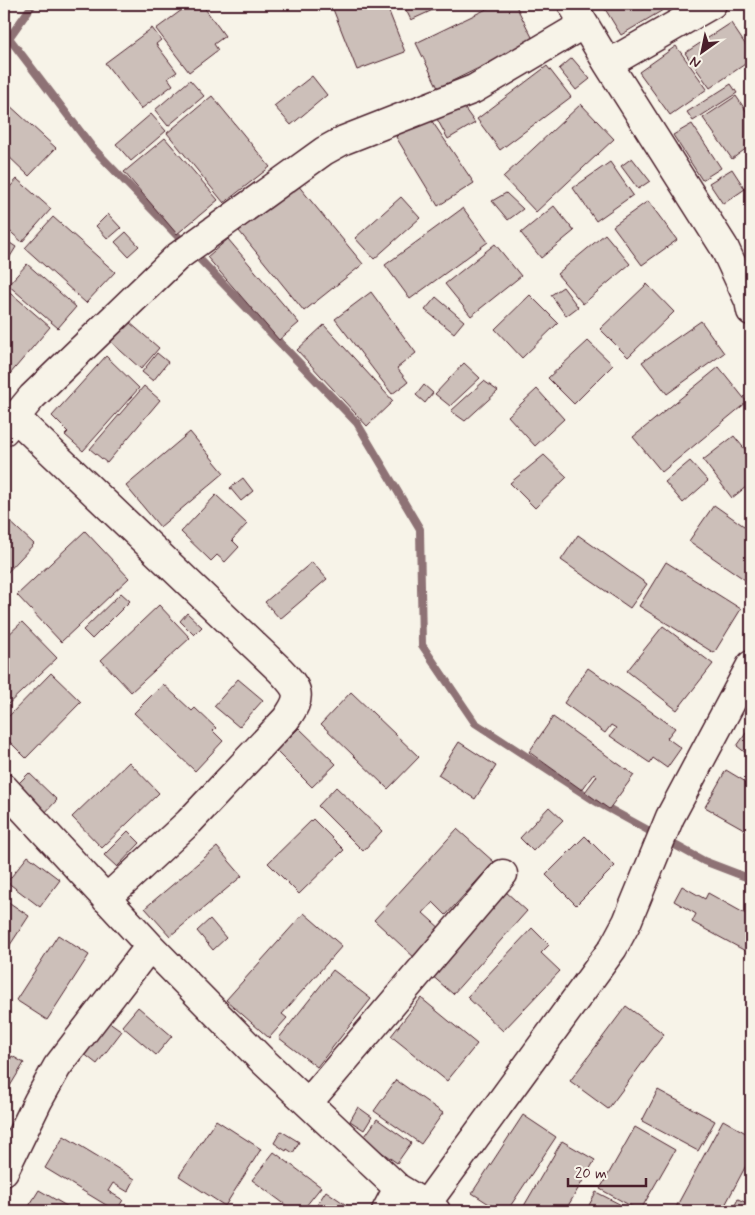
<svg xmlns="http://www.w3.org/2000/svg" width="755" height="1215" font-family="Mynerve,sans-serif">
<rect width="100%" height="100%" fill="#f7f3e8"/>
<filter id="ink" filterUnits="userSpaceOnUse"><feTurbulence type="fractalNoise" baseFrequency=".02" numOctaves="2"/><feDisplacementMap in="SourceGraphic" scale="10" xChannelSelector="R" yChannelSelector="G"/><feConvolveMatrix kernelMatrix="1 2 1 2 8 2 1 2 1" color-interpolation-filters="sRGB"/></filter>
<g filter="url(#ink)">
<g fill="none" stroke-linecap="round" stroke-linejoin="round">
<path stroke="#8e7275" stroke-width="8" d="M33,4L9,38L92,147L357,423L420,529L422,645L475,723L595,801L704,861L751,879"/>
</g>
<path fill="#ccbfb9" stroke="#4a1f2b" d="M190,4H207L203,6L225,36L214,44L218,50L189,72L156,29Z
M331,4H386L405,52L357,70Z
M403,4H446L411,20Z
M497,4H515L534,41L438,88L416,43Z
M602,4H673L621,35Z
M731,23L751,53V60L710,88L685,53Z
M152,28L161,40L156,44L177,72L168,78L173,85L141,109L105,63Z
M676,46L707,89L670,115L639,72Z
M572,58L590,79L576,90L559,69Z
M547,66L571,97L500,150L477,119Z
M312,76L327,95L291,125L274,106Z
M190,80L204,96L168,126L155,110Z
M731,84L737,93L693,121L687,112Z
M212,96L270,167L224,203L167,133Z
M736,96L751,118V145L732,159L703,118Z
M460,102L475,123L448,139L437,119Z
M7,103L56,148L29,176L4,152V107Z
M581,104L614,139L536,212L503,177Z
M425,111L474,183L438,206L396,137Z
M151,114L166,131L131,161L116,144Z
M692,124L721,168L702,180L673,135Z
M165,138L218,200L177,234L124,172Z
M632,158L650,181L638,189L621,166Z
M610,162L633,195L596,221L573,188Z
M732,169L745,189L723,204L709,183Z
M17,179L51,209L22,242L4,226V194Z
M297,184L363,264L304,311L239,231Z
M506,193L523,209L508,220L492,201Z
M401,197L420,218L374,259L355,238Z
M648,201L677,240L642,265L613,226Z
M554,206L574,231L541,258L521,233Z
M463,208L488,242L410,299L385,265Z
M108,214L121,228L108,239L96,226Z
M53,217L115,272L86,303L25,248Z
M126,232L139,246L128,256L115,242Z
M605,234L630,264L583,304L557,274Z
M4,239L16,247L8,260L4,257Z
M228,239L299,323L279,340L207,257Z
M495,244L521,276L471,316L445,284Z
M27,264L76,307L58,328L8,285Z
M647,284L674,312L628,357L600,329Z
M4,287L50,327L4,381V324L9,318L4,314Z
M563,287L578,307L566,316L551,295Z
M371,292L416,353L397,368L408,382L392,394L335,319Z
M530,295L558,323L522,358L495,329Z
M436,297L464,321L454,333L425,310Z
M701,321L724,353L667,394L642,362Z
M129,322L159,348L141,369L111,342Z
M324,325L393,401L367,426L297,350Z
M588,341L613,365L574,404L548,378Z
M157,353L168,362L153,381L142,372Z
M106,356L139,388L83,451L65,435L68,432L52,416Z
M464,363L480,378L450,406L435,394Z
M719,367L747,402L662,472L633,437Z
M484,381L498,391L465,421L451,411Z
M424,385L433,393L425,403L416,395Z
M144,386L160,400L107,463L90,449Z
M537,389L564,419L535,446L508,416Z
M190,432L224,473L160,527L126,486Z
M734,436L751,457V483L732,498L703,460Z
M544,455L567,477L535,508L510,483Z
M690,461L708,481L683,503L665,482Z
M243,478L253,491L241,501L230,488Z
M216,495L247,524L232,540L239,547L225,562L217,555L211,561L181,532Z
M714,505L751,531V584L689,541Z
M4,516L34,544L4,576Z
M85,531L129,578L61,642L17,595Z
M578,535L647,584L630,608L561,560Z
M312,562L327,579L280,619L265,602Z
M666,562L741,609L714,653L639,606Z
M121,593L130,601L92,639L83,630Z
M159,605L190,638L131,692L101,660Z
M187,613L202,627L194,635L180,621Z
M22,622L57,658L4,708V639Z
M663,626L713,664L677,710L627,671Z
M588,668L675,728L667,738L681,748L667,768L653,758L650,763L610,736L616,728L611,725L605,733L564,703Z
M51,673L81,702L26,758L4,736V721Z
M238,679L263,700L239,727L214,706Z
M163,684L192,711L195,708L216,728L213,731L223,741L195,771L134,713Z
M351,692L419,757L388,789L321,724Z
M553,717L634,775L609,809L585,792L597,776L594,773L582,790L529,752Z
M751,726V757L737,746Z
M299,728L336,764L312,787L276,751Z
M459,742L496,766L475,799L438,775Z
M129,762L159,793L102,848L72,817Z
M726,770L751,785V833L705,807Z
M29,773L57,800L42,816L13,789Z
M336,787L382,831L363,851L318,806Z
M549,807L563,820L533,851L520,838Z
M313,819L344,850L299,894L268,863Z
M457,829L494,862L446,915L433,902L423,913L442,930L416,959L374,920Z
M128,831L140,843L117,867L104,855Z
M585,836L615,866L576,905L546,875Z
M217,847L242,876L170,936L145,908Z
M28,856L60,880L40,907L7,882Z
M682,886L705,899L708,893L751,917V954L692,922L696,914L674,901Z
M505,891L527,911L453,994L430,974Z
M4,899L29,916L8,948L4,945Z
M304,913L342,946L282,1014L287,1018L269,1038L226,1000Z
M210,919L226,938L213,950L197,931Z
M532,928L549,945L541,953L560,971L503,1031L467,997Z
M58,935L89,955L47,1020L16,1000Z
M333,970L371,999L317,1067L279,1038Z
M421,998L477,1044L447,1081L391,1036Z
M626,1006L664,1034L608,1109L570,1081Z
M138,1007L172,1036L156,1055L122,1026Z
M108,1021L122,1031L97,1064L83,1053Z
M12,1056L24,1063L4,1096V1058L9,1061Z
M396,1080L443,1113L421,1144L374,1111Z
M658,1090L715,1121L698,1151L642,1121Z
M358,1107L372,1117L364,1130L350,1121Z
M523,1115L556,1137L507,1211H500L472,1193Z
M377,1119L411,1143L397,1163L363,1139Z
M216,1120L261,1149L225,1206L179,1176Z
M723,1120L751,1136V1156L722,1211H674Z
M635,1127L675,1150L640,1211L600,1189Z
M281,1131L299,1142L293,1153L287,1149L286,1151L274,1143Z
M64,1136L135,1179L128,1192L113,1183L108,1191L123,1200L116,1211L45,1168Z
M562,1141L595,1160L565,1211H521Z
M274,1152L321,1187L302,1211H294L252,1180Z
M39,1190L75,1211H26Z
M326,1191L355,1211H313Z
M596,1192L633,1211H586Z
M738,1199L751,1205V1211H732Z"/>
<g fill="none" stroke-linecap="round" stroke-linejoin="round">
<g stroke="#4a1f2b" stroke-width="31">
<path id="minor" d="M572,4L608,64L724,247L749,301L751,311
M608,64L712,4
M15,417L280,670C299,690 303,695 286,719L189,822L106,899
M4,431L32,397L177,257L324,151L344,140L474,89L584,24
M4,788L150,946L262,1060L398,1188L436,1211
M308,1103L503,874
M4,1171L38,1101L57,1067L150,946
M425,1206L613,948L627,922L670,817L751,665
M386,1211L398,1188"/>
</g>
<use href="#minor" stroke="#f7f3e8" stroke-width="28"/>
</g>
</g>
<rect width="755" height="1215" fill="none" stroke="#f7f3e8" stroke-width="20"/>
<rect x="10" y="10" width="735" height="1195" fill="none" stroke="#4a1f2b" stroke-width="2" filter="url(#ink)"/>
<g transform="translate(702 52) rotate(213)" stroke="#f7f3e8" stroke-width="4" paint-order="stroke">
<path d="M0-4L9 19L0 12L-9 19Z" fill="#4a1f2b"/>
<text y="-8" font-size="14" font-weight="bold" text-anchor="middle" fill="#4a1f2b">N</text>
</g>
<path d="M568 1178v8h78v-8" fill="none" stroke="#4a1f2b" stroke-width="2.5"/>
<text x="575" y="1178" font-size="15" fill="#4a1f2b" stroke="#f7f3e8" stroke-width="4" paint-order="stroke">20 m</text>
</svg>
